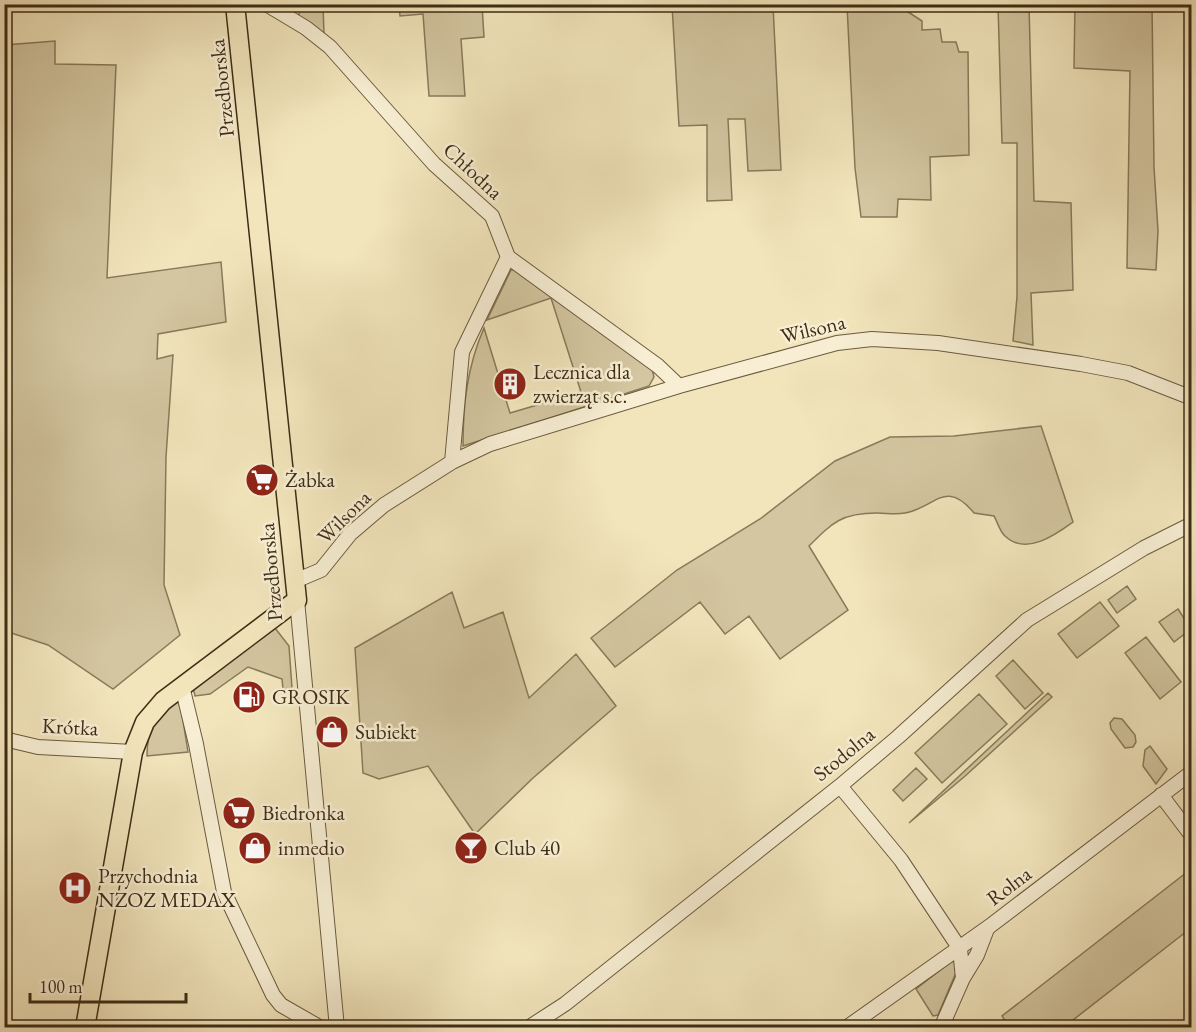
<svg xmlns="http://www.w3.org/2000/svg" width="1196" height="1032" font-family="'EB Garamond',serif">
<rect width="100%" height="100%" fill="#f2e5bc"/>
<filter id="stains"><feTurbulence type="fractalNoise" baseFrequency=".00333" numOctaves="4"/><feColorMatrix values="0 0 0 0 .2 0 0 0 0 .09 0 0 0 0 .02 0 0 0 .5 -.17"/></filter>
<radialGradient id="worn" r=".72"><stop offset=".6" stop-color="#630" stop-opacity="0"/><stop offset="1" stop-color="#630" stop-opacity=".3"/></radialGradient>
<path fill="#d3c6a0" stroke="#887a5a" stroke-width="1.5" d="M299,5H323L324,34L299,16Z
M399,5H482L484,37L461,39L465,96H429L423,14L400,16Z
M672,5H773L781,170L748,171L745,119H728L732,200L707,201V125L679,126Z
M847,5H902V8L922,21V30L940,29L942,42H956L959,52H968L969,155L930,157L931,200L898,199L897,217H861L855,168Z
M998,5H1029L1034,201L1071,203L1073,290L1031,293L1033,345L1013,341L1017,297V143H1002Z
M1075,5H1152L1154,167L1158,231L1156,270L1127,268L1130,71L1074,68Z
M55,41V64L116,65L107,278L221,262L226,322L158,334L157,359L173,355L166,457L164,585L180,635L113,689L48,645L5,631V45Z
M511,270H515L652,369L654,377L649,386L463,446C463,405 467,367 484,328L510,413L581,392L551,298L487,320Z
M1041,426L1073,522C1055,535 1026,556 1005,536C1000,532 997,521 994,516L974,513C945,478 935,508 905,513C896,515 886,513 877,513C842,513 833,522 809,546L848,610L780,659L749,616L725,634L700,602L615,667L591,638L677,570L760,519L835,461L890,437L954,436Z
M1127,586L1136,599L1117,613L1108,600Z
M452,592L464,628L503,612L529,698L576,654L616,706L533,778L475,834L428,766L379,779L363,773L355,648Z
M1100,602L1119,626L1077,658L1058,634Z
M1178,609L1191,629L1174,642L1159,622Z
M275,628L289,646L292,688L283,689L282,679L248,667L210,694L195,696L193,687Z
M1146,637L1181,682L1160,699L1125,653Z
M1013,660L1043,693L1025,709L996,676Z
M1048,693L1052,697L964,777L909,823Z
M979,694L1007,724L942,783L915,753Z
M176,699L181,708L188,752L147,756C147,726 156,720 176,699Z
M1114,718L1122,719L1135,735L1136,742L1133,747L1125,748L1111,729L1110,723Z
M1150,746L1167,769L1156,784L1143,766L1145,750Z
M916,768L927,779L903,801L893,790Z
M1191,869V928L1064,1027H1005L1008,1025L1002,1016Z
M952,961L955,963L957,977L955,975L938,1015L933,1016L916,989Z"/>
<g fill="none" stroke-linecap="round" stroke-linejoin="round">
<g stroke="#6b5b3f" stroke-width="16">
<path id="minor" d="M266,4L306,28L330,47L434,164L492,216L508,257L658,366L679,386
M452,462L462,352L508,257
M295,581L321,570L350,534L384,505L452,462L490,444L679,386L837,343L872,339L938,343L1081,364L1128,373L1192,398
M297,600L337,1028
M182,686L196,744L224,892L273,995L281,1005L321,1028
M4,739L38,747L133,752
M840,786L901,860L960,949L963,978L941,1028
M1161,795L1192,836
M963,978L977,955L987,929
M528,1028L565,1004L840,786L898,737L1027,620L1144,548L1192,524
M846,1028L990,926L1192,772"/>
</g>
<g stroke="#3e2d15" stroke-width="21">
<path id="major" d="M85,1028L133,752L145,722L163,701L297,600L235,4"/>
</g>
<use href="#minor" stroke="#f7eed3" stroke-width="14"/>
<use href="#major" stroke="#f2e5bc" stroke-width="18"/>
</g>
<defs>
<g id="building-disc" transform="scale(1.725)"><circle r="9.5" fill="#8f2418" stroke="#f7eed3"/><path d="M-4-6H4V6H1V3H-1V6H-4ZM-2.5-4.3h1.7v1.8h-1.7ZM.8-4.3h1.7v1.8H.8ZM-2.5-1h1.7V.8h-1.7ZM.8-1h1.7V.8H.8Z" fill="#fff"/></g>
<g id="supermarket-disc" transform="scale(1.725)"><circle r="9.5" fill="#8f2418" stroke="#f7eed3"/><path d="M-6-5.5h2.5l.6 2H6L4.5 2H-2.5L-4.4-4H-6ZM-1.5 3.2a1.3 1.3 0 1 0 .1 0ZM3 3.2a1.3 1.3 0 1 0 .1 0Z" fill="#fff"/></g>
<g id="fuel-disc" transform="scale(1.725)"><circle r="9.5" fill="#8f2418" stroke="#f7eed3"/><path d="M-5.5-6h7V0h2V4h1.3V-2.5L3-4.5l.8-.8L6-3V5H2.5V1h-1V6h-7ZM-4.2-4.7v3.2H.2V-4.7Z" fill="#fff"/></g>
<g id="shop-disc" transform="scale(1.725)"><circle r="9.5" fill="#8f2418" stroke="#f7eed3"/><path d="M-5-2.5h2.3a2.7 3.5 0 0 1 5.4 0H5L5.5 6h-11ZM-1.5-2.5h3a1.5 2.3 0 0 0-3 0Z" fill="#fff"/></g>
<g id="bar-disc" transform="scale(1.725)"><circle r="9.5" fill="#8f2418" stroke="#f7eed3"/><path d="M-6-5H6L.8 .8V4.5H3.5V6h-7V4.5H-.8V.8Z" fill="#fff"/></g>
<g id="hospital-disc" transform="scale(1.725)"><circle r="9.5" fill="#8f2418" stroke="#f7eed3"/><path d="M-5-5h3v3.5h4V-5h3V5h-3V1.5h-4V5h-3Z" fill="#fff"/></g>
</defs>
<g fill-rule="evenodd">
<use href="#building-disc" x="510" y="384"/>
<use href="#supermarket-disc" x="262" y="480"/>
<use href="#fuel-disc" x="249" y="697"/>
<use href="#shop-disc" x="332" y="732"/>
<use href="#supermarket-disc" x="239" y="813"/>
<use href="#shop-disc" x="255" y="848"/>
<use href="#bar-disc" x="471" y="848"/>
<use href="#hospital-disc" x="75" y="888"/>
</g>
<g text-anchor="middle" stroke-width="5" stroke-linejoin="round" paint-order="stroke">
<g font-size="21" fill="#3e2d15" stroke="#f7eed3">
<text transform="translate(222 88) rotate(-96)" y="7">Przedborska</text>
<text transform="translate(473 171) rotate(43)" y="7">Chłodna</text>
<text transform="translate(813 329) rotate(-13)" y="7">Wilsona</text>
<text transform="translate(344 517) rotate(-45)" y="7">Wilsona</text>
<text transform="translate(271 572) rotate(-95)" y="7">Przedborska</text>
<text transform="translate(70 727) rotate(3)" y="7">Krótka</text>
<text transform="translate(844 754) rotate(-39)" y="7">Stodolna</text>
<text transform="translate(1009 886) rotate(-37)" y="7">Rolna</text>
</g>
<g font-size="21" fill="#3e2d15" stroke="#f7eed3" text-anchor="start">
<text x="533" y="379">Lecznica dla<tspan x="533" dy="24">zwierząt s.c.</tspan></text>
<text x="285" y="487">Żabka</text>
<text x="272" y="704">GROSIK</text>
<text x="355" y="739">Subiekt</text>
<text x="262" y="820">Biedronka</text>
<text x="278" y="855">inmedio</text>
<text x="494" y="855">Club 40</text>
<text x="98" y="883">Przychodnia<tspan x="98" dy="24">NZOZ MEDAX</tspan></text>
</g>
</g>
<rect width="1196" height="1032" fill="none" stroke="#f2e5bc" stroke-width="24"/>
<rect x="6" y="6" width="1184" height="1020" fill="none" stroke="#3e2d15" stroke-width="3"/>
<rect x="12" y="12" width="1172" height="1008" fill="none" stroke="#3e2d15" stroke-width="1.5"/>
<path d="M30 993v9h156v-9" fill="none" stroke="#3e2d15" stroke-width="3"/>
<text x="39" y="993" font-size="18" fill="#3e2d15" stroke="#f7eed3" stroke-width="4.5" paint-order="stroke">100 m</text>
<rect width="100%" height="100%" filter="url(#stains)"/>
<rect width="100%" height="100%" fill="url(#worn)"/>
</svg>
